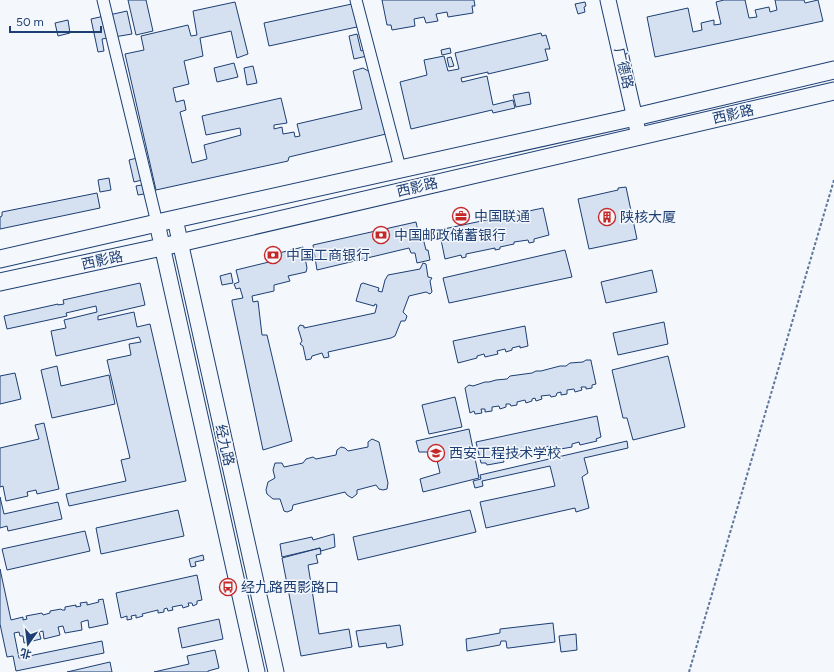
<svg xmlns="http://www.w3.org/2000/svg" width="834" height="672" font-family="Figtree,'Noto Sans SC',sans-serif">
<rect width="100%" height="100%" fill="#f4f7fb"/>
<path fill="#d5e0f0" stroke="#1d3f73" d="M128,0H146L153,31L136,35Z
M382,0H474L475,6H472L473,13L448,17L447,12L436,14L438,21L426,23L424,17L414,19L415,26L392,30L391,25H387Z
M724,0H745L749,18L757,17L755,10L769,7L770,12L777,10L775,0H804L805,3L818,0L823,21L655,57L647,17L688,8L693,32L702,30L701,23L714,20V25L721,24L716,2Z
M235,2L248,54L237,58L231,31L200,38L203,56L184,61L189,84L173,88L176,102L184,100L186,110L180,112L192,163L207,159L204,145L241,135L240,128L206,135L202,116L281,98L287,123L274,125V129L282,127L283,134L294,132L295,137L300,136L297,124L362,109L353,71L363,68L375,75L386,134L289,157L288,161L156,190L125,54L144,50L141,36L188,25L191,36L197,35L193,11Z
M361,2L366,25L269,46L264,23Z
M585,2L586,6L584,7L585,12L578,14L575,4Z
M127,11L132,34L102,39L104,51L98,52L91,19Z
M68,20L70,33L58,36L55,23Z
M541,33L542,36L546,35L550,49H545L548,60L488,74V72L461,78L462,82L487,76L493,105L513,100L515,108L493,113L492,110L411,129L400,82L427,75L424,60L444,56L448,71L459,69L455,53Z
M357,34L361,51L366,49L367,56L354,59L349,36Z
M450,48L451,53L442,55L441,50Z
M451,57L454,66L449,67L447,58Z
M234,63L238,77L217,82L214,68Z
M253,66L257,83L247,85L244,68Z
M529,92L531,104L516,107L513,95Z
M137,158L142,180L134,182L129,160Z
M109,178L111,190L100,192L98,180Z
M153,183L155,192L138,195L136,186Z
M626,187L637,239L589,249L578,199L618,190V188Z
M97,193L100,208L0,229V217L2,216V212Z
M543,208L549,235L534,239V242L529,243L528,240L514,242V244L500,247V249L495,250V248L466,254V257L462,258L461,255L445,259L439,230Z
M416,222L418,231L421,230L426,250H428L430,260L417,263L415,253H411L409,248L317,270L313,245Z
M303,247L307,268L306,272L288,276L290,281L274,285V291L252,296L253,302L258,301L262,335H267L292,441L263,450L232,302V300L243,298L240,288L236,289L234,284L239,282L236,270L269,262L267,256Z
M565,250L572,277L449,303L443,278Z
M423,263L426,264L428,277L432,278L430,281L432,292L430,294L426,292L409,296L403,312L407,316L406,319L405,321H401L395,336L391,338L328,352L329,357L324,358L322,353L312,356L311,359L306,360L303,346L300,344L302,341L298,328L300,325L304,326V328L375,313L377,305L375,304L374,306L356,301L361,284L363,283L379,288L378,291L382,292L385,280L388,275L420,269Z
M652,270L657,292L606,303L601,282Z
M231,273L233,283L222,285L220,276Z
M140,283L145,305L98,316V320L134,312L137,327L150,324L186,481L69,506L66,494L126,481L121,460L130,458L107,360L131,355L129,344L141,342L139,337L56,356L51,331L66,328L64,320L97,312L96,306L66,313L67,316L7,329L4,316L58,304V305L64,304L63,300Z
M664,322L668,344L618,355L613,333Z
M525,326L528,346L520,348V346L512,348V350L506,352L505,349L497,351L498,354L485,357L484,354L477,356V358L458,363L453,341Z
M668,356L685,427L633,440L627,418H623L612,370Z
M586,360H591V361L596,384L592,385V388L586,389V387H581L582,390L575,392L574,389L567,390V394L561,395V392L557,393L556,396L551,397L550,395L541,396L542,399L536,401L535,398L532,399V401L526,403L525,400L517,402V405L511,406L510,404H506V407L500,409L499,406L492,407V411L485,412V409H481L482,413L475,414L474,411L470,413L465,388L469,385L473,386L485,382H489L496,380L507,379L510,376L532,373L536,371H541L560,366H566L570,363L583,362Z
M57,366L61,386L109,375L115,404L52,418L41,370Z
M15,373L21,399L0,404V376Z
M455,397L462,427L429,434L422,405Z
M597,416L601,437L596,439L597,441L580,445L579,442L572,444V447L555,450L554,448L549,449V446L546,447V448L532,452L531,450L524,451L525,454L503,458L504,462L487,465L486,463H481L476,442Z
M44,423L59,489L37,494L36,490L27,492L28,496L6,501L3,486L0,487V448L39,439L35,425Z
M469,429L479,478L423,492L420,479L440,473L435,452H419L416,441Z
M372,439L379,442L388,483L387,489L383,490L379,489L376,485L357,490V494L352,498L347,495L345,492L293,505L292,510L287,512L284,511L280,499H273L267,494L266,490L268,482L275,478L273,470L275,463H282L284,467L303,463L306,459L313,457L316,459L336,455L337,450L341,447L345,448L348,451L368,447V442Z
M627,441L628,448L584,458L588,473L582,477L589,508L576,512L575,508L486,528L480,502L555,486L550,466L482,481L483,486L475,488L473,481L481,479L480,475Z
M0,497L4,514L58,502L62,519L8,531L7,526L0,528Z
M178,510L184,536L101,554L96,528Z
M470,510L476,532L358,560L353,537Z
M85,531L90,551L7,570L2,549Z
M334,534L335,547L321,551L320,548L282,557L280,544L312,537L313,540Z
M320,548L321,554L316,555L318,563L308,565L319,634L349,629L352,647L301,656L282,558Z
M203,555L204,560L195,562L196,566L191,567L189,559Z
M0,569L11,620L23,617V620L27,619L26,616L42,613L43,615L50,613V611L61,609L62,610H65V607L76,605V607L81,606L80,603L87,602V605L99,602L98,600L103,599L108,624L89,628L88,620L81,622L82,630L65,633L63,626L58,627L60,635L44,639L43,631L39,632L41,639L24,643L23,636H20L19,632L14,633L19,658L102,641L104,653L16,671L13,656L7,657L0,624Z
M197,575L202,600L197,601V604L193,606L192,603H188L189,606L183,608L182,605L172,607L173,610L168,611L167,608L164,609V612L158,613V610L142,614L143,616L136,618V615L131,616L132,619L127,620V616L121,618L116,593Z
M219,619L223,639L182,648L178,628Z
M553,623L555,642L509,648H507L506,641H501L500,645L467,651L466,639L500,633V629Z
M400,625L403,645L387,648L386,643L359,647L356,631Z
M576,634L577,650L561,652L559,636Z
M215,650L219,668L208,671V672H154L189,664L187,656Z
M110,662L112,672H67Z"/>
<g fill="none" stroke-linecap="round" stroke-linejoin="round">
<g stroke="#1d3f73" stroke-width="13">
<path id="street" d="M103,0L157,223
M356,0L400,168"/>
</g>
<g stroke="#1d3f73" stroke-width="17">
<path id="secondary" d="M608,0L639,136
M175,219L276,672
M157,223L257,672"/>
</g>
<g stroke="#1d3f73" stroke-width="19">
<path id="primary" d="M0,259L157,223L635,117L834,70
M0,282L162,247L834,91"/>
</g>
<path stroke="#5e769c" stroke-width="2" stroke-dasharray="3 2" stroke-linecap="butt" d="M689,672L834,180"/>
<use href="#street" stroke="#f4f7fb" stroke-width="11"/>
<use href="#secondary" stroke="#f4f7fb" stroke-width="15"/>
<use href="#primary" stroke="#f4f7fb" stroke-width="17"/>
</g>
<defs>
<g id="office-ring" transform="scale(0.9)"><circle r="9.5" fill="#f4f7fb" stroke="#c62828" stroke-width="1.5"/><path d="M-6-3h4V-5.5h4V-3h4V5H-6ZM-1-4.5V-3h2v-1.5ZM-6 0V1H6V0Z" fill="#c62828"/></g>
<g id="building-ring" transform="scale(0.9)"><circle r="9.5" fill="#f4f7fb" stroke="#c62828" stroke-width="1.5"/><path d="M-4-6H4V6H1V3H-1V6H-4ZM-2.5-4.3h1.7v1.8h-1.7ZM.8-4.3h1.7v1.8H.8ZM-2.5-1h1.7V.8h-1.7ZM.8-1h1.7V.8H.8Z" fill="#c62828"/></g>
<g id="bank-ring" transform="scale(0.9)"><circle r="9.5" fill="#f4f7fb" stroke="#c62828" stroke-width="1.5"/><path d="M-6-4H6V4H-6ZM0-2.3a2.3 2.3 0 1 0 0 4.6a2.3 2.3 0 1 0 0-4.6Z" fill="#c62828"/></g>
<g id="university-ring" transform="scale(0.9)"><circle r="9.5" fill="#f4f7fb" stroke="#c62828" stroke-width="1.5"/><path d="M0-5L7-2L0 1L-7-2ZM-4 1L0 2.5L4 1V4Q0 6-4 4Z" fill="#c62828"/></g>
<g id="bus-ring" transform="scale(0.9)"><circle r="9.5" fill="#f4f7fb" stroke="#c62828" stroke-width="1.5"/><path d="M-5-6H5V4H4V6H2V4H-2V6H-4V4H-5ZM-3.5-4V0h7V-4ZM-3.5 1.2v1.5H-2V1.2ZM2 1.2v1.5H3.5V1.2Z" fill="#c62828"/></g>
</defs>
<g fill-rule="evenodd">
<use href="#office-ring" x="461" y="216"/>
<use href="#building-ring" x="607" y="217"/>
<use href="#bank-ring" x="381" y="235"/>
<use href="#bank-ring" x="273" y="255"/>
<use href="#university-ring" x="436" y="453"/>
<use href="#bus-ring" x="228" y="587"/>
</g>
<g text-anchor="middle" stroke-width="3" stroke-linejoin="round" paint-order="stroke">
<g font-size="14" fill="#1d3f73" stroke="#f4f7fb">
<text transform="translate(624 68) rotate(77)" y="5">广德路</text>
<text transform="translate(733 114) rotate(-13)" y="5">西影路</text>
<text transform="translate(417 187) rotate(-13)" y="5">西影路</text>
<text transform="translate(102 260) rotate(-12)" y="5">西影路</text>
<text transform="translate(225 445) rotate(77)" y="5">经九路</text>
</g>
<g font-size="14" fill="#1d3f73" stroke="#f4f7fb" text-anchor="start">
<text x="474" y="221">中国联通</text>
<text x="620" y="222">陕核大厦</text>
<text x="394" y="240">中国邮政储蓄银行</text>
<text x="286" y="260">中国工商银行</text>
<text x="449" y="458">西安工程技术学校</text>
<text x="241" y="592">经九路西影路口</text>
</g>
</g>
<g transform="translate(28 644) rotate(194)" stroke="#f4f7fb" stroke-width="3" paint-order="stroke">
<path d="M0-3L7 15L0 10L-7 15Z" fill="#1d3f73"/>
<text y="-6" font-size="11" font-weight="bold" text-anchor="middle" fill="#1d3f73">北</text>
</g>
<path d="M10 26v6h91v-6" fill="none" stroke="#1d3f73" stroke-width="2"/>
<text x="16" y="26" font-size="12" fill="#1d3f73" stroke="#f4f7fb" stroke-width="3" paint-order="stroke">50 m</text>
</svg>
